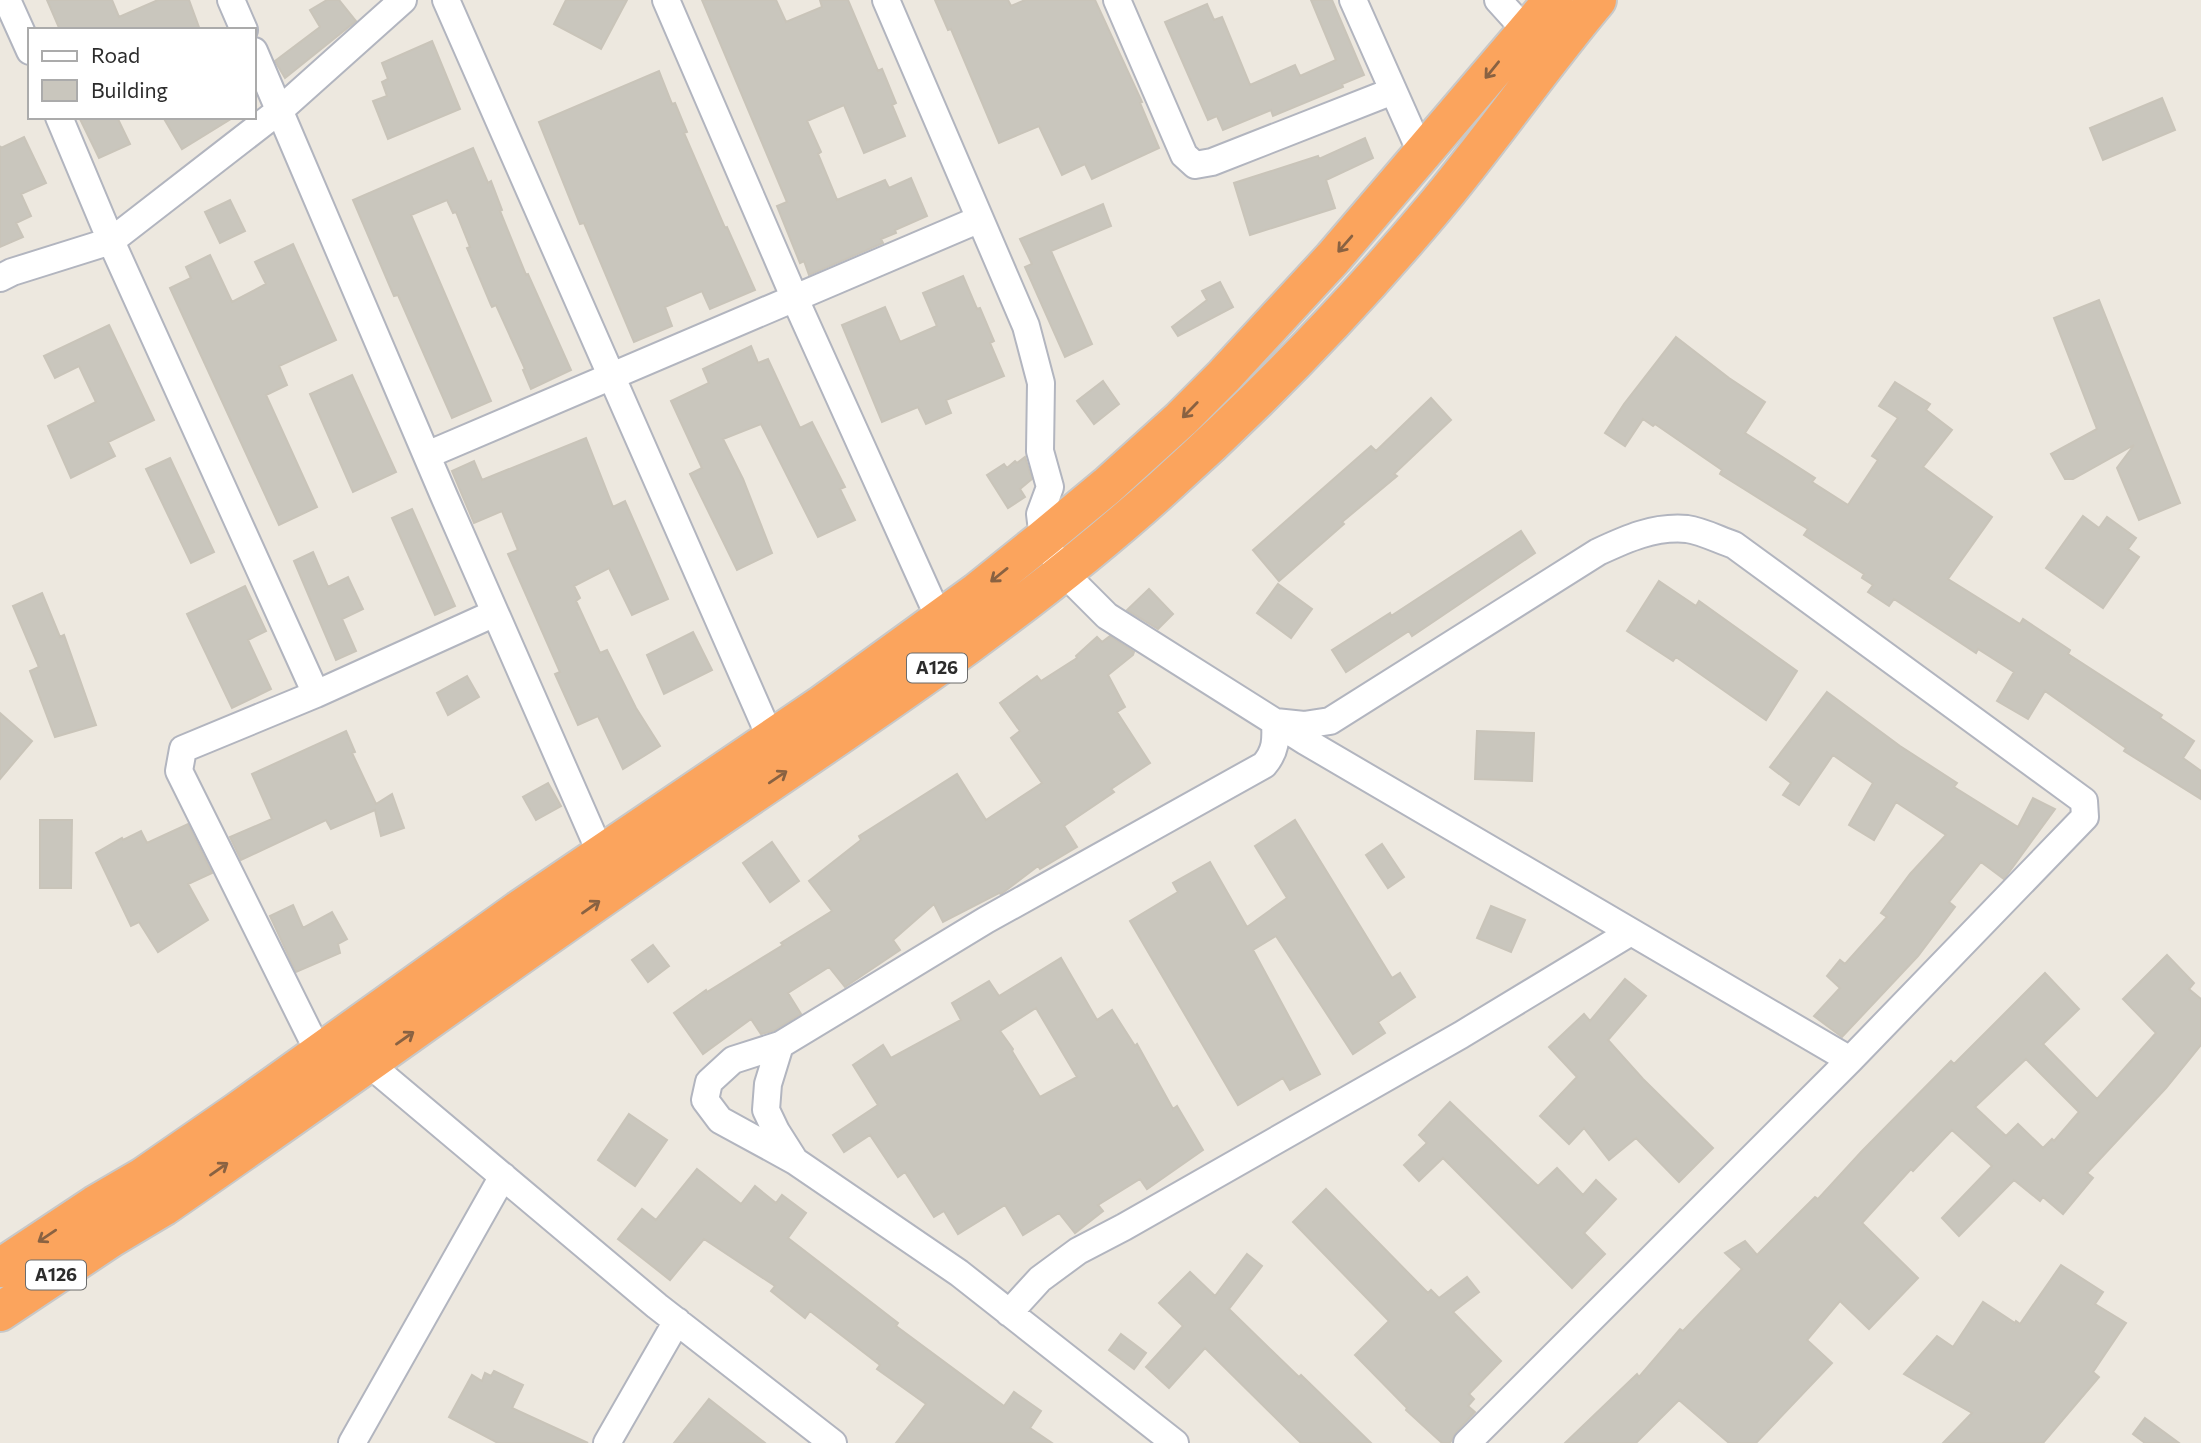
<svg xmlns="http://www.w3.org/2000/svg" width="2201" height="1443" font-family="Commissioner,sans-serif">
<rect width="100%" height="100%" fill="#ede8df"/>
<path fill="#c9c6bd" stroke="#c9c4b9" stroke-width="2" fill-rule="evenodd" d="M47,0H112L119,17L158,0H189L200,30H60Z
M327,0H339L356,21L285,78L275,61L320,27L310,10Z
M566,0H627L601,49L554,24Z
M702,0H776L786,22L822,7L820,0H848L878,71L882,69L896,103L892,105L905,136L864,153L844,105L807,121L821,152L818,154L837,200L885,180L889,188L911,178L927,216L895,230L896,233L881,239L883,243L809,275L804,261L800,263L777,206L787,202Z
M935,0H1008L1011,6L1025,0H1095L1142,102L1140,103L1159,148L1092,179L1085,164L1062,175L1039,126L999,143L951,29L948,30Z
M1311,0H1332L1364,75L1342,84L1343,87L1273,116L1271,110L1223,130L1217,116L1208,120L1165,22L1207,4L1214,20L1222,17L1250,85L1295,65L1300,76L1336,60Z
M432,41L460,109L388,139L373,101L387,96L382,82L388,79L382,63Z
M659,71L672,104L675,103L687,132L684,133L725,228L727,227L755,290L710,309L702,291L665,307L672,326L634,342L584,223L580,224L539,122Z
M2162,98L2175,130L2103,160L2090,128Z
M79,117H117L130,144L99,158Z
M163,117H234L182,149Z
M24,137L46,183L21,194L31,216L16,223L23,237L0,247V146L1,148Z
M1365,138L1373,158L1326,180L1335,208L1250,235L1234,183L1318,156L1319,159Z
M473,148L488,183L491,181L502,210L500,211L526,275L528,274L571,370L531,389L523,370L525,369L496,305L492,307L491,305L467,248L470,247L456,212L453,213L447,200L411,215L491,401L452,418L398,295L394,296L353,200Z
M230,200L245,231L220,243L205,212Z
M1103,204L1111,226L1051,251L1092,344L1065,357L1025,267L1032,264L1020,239Z
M293,244L336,340L279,366L287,385L266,395L317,507L279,525L170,288L191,278L186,267L210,255L232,302L266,284L255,262Z
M963,276L977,309L980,308L994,341L990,343L1004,376L946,400L951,413L926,424L918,407L882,422L842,325L885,307L900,342L937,326L923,293Z
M1220,282L1233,307L1178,336L1172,327L1207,300L1202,291Z
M2099,300L2180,503L2139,520L2117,468L2134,445L2073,479H2065L2051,454L2097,429L2054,318Z
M109,325L154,420L108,442L115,456L71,478L48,426L96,402L79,366L55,378L44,356Z
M1676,337L1729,378L1765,402L1745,433L1815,478L1812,482L1848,505L1878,460L1872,456L1898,418L1879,406L1895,382L1930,404L1926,410L1952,430L1923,467L1992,517L1948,579L2020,624L2023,619L2070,650L2068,654L2162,715L2160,718L2194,741L2183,758L2201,771V799L2124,751L2126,748L2045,691L2028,719L1997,701L2014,672L1978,649L1976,653L1894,599L1889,606L1868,592L1873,585L1862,578L1864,574L1804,535L1808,529L1720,474L1722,470L1655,424L1653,426L1643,419L1625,446L1605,433L1624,404Z
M751,346L758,363L768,359L800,428L812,422L845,487L840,489L855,520L818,537L761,424L723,439L743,479L772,553L737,570L690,474L702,468L671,401L709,383L703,369Z
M352,375L396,472L353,492L310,394Z
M1103,381L1119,404L1094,424L1077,401Z
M1431,398L1451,420L1394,474L1397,476L1342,522L1344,524L1279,581L1253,550L1371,446L1376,451Z
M586,438L613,507L625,501L668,599L632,615L609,568L574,586L580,598L576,601L600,653L607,650L636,708L660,746L623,769L598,716L578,725L555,674L560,672L508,554L518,550L502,511L474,523L452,471L474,461L482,480Z
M1025,457L1032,479L1020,489L1025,497L1008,508L987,475L1004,464L1007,468L1015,461L1017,463Z
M170,458L214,552L191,563L146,469Z
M412,509L455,606L435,615L392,518Z
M2083,516L2099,528L2107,517L2136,538L2128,549L2139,557L2103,608L2046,568Z
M1521,531L1535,553L1412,636L1409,631L1346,672L1332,650L1390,613L1391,616Z
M313,552L328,587L348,577L363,609L342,619L356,651L336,660L294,561Z
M1659,581L1696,606L1699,601L1797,671L1766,720L1676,657L1673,661L1627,631Z
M1278,584L1312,609L1291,638L1257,613Z
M245,586L266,631L248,640L271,689L232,708L187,614Z
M1149,589L1173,614L1158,629L1127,610Z
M42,593L60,637L64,635L96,725L55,737L30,671L39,667L13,606Z
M693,632L712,670L664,694L647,655Z
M1110,636L1134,652L1133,655L1108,675L1125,707L1117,712L1150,763L1111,789L1114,792L1064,826L1077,847L1040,869L1038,866L1001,894L999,893L943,922L934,904L893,940L900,950L845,987L829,967L788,993L801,1014L773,1031L761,1034L751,1019L703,1054L674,1013L706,990L707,992L783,945L781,943L832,911L809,881L861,840L859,836L957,774L986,820L1042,783L1011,738L1020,731L1000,703L1037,676L1041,681L1077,658L1076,656L1097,637L1102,642Z
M467,676L479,697L448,715L437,693Z
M1827,692L1900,746L1957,783L1954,787L2018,827L2033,798L2055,809L2004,879L1981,862L1949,902L1955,907L1918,956L1842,1037L1814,1016L1840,988L1827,976L1840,960L1845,964L1887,917L1881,913L1910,874L1946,835L1896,802L1874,840L1849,825L1873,783L1833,755L1799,805L1783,795L1791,783L1770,767Z
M0,713L32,741L0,779Z
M346,731L355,752L352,753L376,804L392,794L404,828L381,836L375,810L331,829L326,820L241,860L230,837L272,819L252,774Z
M1477,731L1534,733L1532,781L1475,779Z
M548,783L561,806L536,820L523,797Z
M40,820H72L71,888H40Z
M1295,820L1392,978L1400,973L1415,997L1378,1022L1385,1033L1353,1054L1276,936L1253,950L1320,1074L1290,1090L1283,1078L1238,1105L1130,921L1178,892L1173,883L1210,862L1247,927L1287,898L1255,846Z
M188,824L212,873L188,884L208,920L158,952L139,922L131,926L96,853L122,838L123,840L141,831L147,843Z
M772,842L799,881L770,902L743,863Z
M1382,844L1404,877L1388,888L1366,855Z
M293,905L303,928L332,912L347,939L338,944L340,953L296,972L270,916Z
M1491,906L1525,920L1511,952L1477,938Z
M653,945L669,966L648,982L632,960Z
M2167,955L2194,983L2189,989L2201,999V1045L2166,1088L2087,1173L2093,1178L2063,1214L2043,1197L2040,1201L2014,1180L1959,1236L1942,1218L1992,1166L1952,1130L1913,1171L1911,1169L1862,1223L1918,1278L1869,1329L1840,1301L1807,1340L1832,1363L1756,1443H1729L1679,1400L1636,1443H1565L1637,1374L1639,1377L1680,1329L1683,1331L1742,1269L1725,1253L1745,1241L1757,1255L1815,1197L1818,1199L1862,1151L1951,1061L1954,1064L2045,973L2079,1009L2043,1044L2097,1099L2156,1033L2123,999ZM2026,1059L2079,1112L2054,1141L2052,1139L2043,1148L2018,1124L2006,1136L1975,1107Z
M1061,958L1097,1020L1112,1010L1135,1046L1137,1044L1173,1109L1177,1106L1203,1150L1147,1189L1140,1179L1098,1205L1103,1211L1075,1233L1059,1213L1023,1235L1005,1205L958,1234L944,1211L934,1217L905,1172L898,1177L870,1135L844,1152L833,1135L878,1105L853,1065L883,1045L891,1058L961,1020L952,1003L989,981L999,996ZM1036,1008L1077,1077L1040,1097L1012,1051L1013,1049L1000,1031Z
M1625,979L1646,996L1608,1040L1643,1079L1713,1148L1679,1182L1636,1138L1609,1160L1584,1128L1569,1144L1540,1116L1577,1077L1549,1047L1584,1014L1590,1021Z
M1450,1102L1538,1186L1557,1168L1583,1195L1596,1180L1616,1199L1584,1233L1605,1254L1572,1288L1443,1158L1419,1181L1404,1165L1427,1143L1419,1135Z
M629,1114L667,1140L635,1186L598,1160Z
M697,1169L741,1204L755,1186L776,1203L782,1195L806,1213L788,1238L898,1323L896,1326L1004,1406L1014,1392L1041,1411L1030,1428L1052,1443H896L926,1404L877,1369L880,1365L810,1311L805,1318L771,1291L775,1286L704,1239L670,1280L618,1239L642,1209L656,1220Z
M1326,1189L1428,1293L1431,1290L1439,1298L1467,1277L1479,1292L1453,1312L1501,1361L1469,1394L1474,1399L1468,1406L1475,1412L1456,1432L1450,1443H1442L1406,1410L1407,1408L1355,1355L1389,1321L1293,1222Z
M1247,1254L1262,1266L1229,1309L1299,1377L1301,1375L1371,1443H1301L1205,1348L1169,1388L1146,1367L1183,1326L1159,1303L1190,1272L1215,1296Z
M2061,1265L2103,1292L2095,1304L2126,1323L2093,1372L2099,1377L2043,1443H1943L1972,1413L1904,1374L1937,1336L1953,1347L1983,1302L2015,1323L2016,1321L2020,1324Z
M1121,1334L1146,1353L1134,1369L1109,1350Z
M494,1371L523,1385L512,1408L588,1443H498L449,1417L472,1375L482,1381L485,1373L491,1376Z
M709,1399L765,1443H674Z
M2145,1418L2179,1443H2145L2133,1434Z"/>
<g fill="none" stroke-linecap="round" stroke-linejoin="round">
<g stroke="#b2b5bf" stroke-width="30">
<path id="minor" d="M7,0L30,51
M231,0L244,30
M446,0L771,739
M666,0L795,299L939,618
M886,0L1026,326L1041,383L1040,451L1050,487L1040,514L1043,539L1064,573L1107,616L1305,741L1850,1060
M1117,0L1184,155L1195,165L1212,162L1393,91
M1353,0L1422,155
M1498,0L1526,31
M254,51L444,496L601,854
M59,117L111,241L316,694
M0,278L12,272L111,241L280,110L403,0
M427,455L980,219
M1275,722L1304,725L1330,721L1598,552C1626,539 1654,526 1687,529C1702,531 1719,540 1734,545L2084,801L2085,817L1850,1060L1467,1443
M780,1045L768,1084L766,1110L776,1131L795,1161L959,1273L1175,1443
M319,1053L179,771L183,749L316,694L495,613
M368,1063L657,1306L833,1443
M795,1161L720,1120L705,1100L709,1082L733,1060L780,1045L986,920L1264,765C1276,751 1276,740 1275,722
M1009,1313L1040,1279L1078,1251L1124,1227L1461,1035L1631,932
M352,1443L503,1176
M607,1443L677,1321"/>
</g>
<g stroke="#c8c8c8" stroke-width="42">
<path id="highway" d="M0,1268L95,1205L143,1177L237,1112L519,910L820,706L977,592L1043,539L1107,486L1181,419L1224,376L1333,258L1553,0
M0,1312L111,1238L163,1207C340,1085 513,958 690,837C852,726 1017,620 1163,488C1259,402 1350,308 1433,209C1490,141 1540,68 1597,0"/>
</g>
<use href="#minor" stroke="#fff" stroke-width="26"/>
<use href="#highway" stroke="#fba45d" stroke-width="38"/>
</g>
<defs><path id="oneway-shaft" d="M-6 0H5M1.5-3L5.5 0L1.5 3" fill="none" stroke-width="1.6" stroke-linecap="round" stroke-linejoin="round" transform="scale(1.75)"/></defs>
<g stroke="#896242">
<use href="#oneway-shaft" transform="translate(1492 70) rotate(129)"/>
<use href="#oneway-shaft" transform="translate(1345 244) rotate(131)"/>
<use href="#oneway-shaft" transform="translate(1190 410) rotate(134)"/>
<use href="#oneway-shaft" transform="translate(999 575) rotate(141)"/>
<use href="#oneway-shaft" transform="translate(778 777) rotate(-34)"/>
<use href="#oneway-shaft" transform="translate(591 907) rotate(-35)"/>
<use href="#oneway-shaft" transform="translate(405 1038) rotate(-35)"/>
<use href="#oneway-shaft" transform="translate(219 1169) rotate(-35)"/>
<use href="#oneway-shaft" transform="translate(47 1236) rotate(146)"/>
</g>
<g text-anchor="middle" stroke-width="6" stroke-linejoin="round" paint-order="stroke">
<g fill="#fff" stroke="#6b6b6b" stroke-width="2">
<rect x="907" y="653.5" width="60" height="29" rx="5"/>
<rect x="26" y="1260.5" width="60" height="29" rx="5"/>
</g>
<g font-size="18" font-weight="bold" fill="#2c2c2c">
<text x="937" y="674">A126</text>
<text x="56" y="1281">A126</text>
</g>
</g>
<rect x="28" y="28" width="228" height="91" fill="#ffffff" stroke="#ababab" stroke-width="2"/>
<rect x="42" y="51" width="35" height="10" fill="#ffffff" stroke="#ababab" stroke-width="2"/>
<text x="91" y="63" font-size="21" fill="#2c2c2c">Road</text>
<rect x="42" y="80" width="35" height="21" fill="#c9c6bd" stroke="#ababab" stroke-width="2"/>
<text x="91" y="98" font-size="21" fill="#2c2c2c">Building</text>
</svg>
